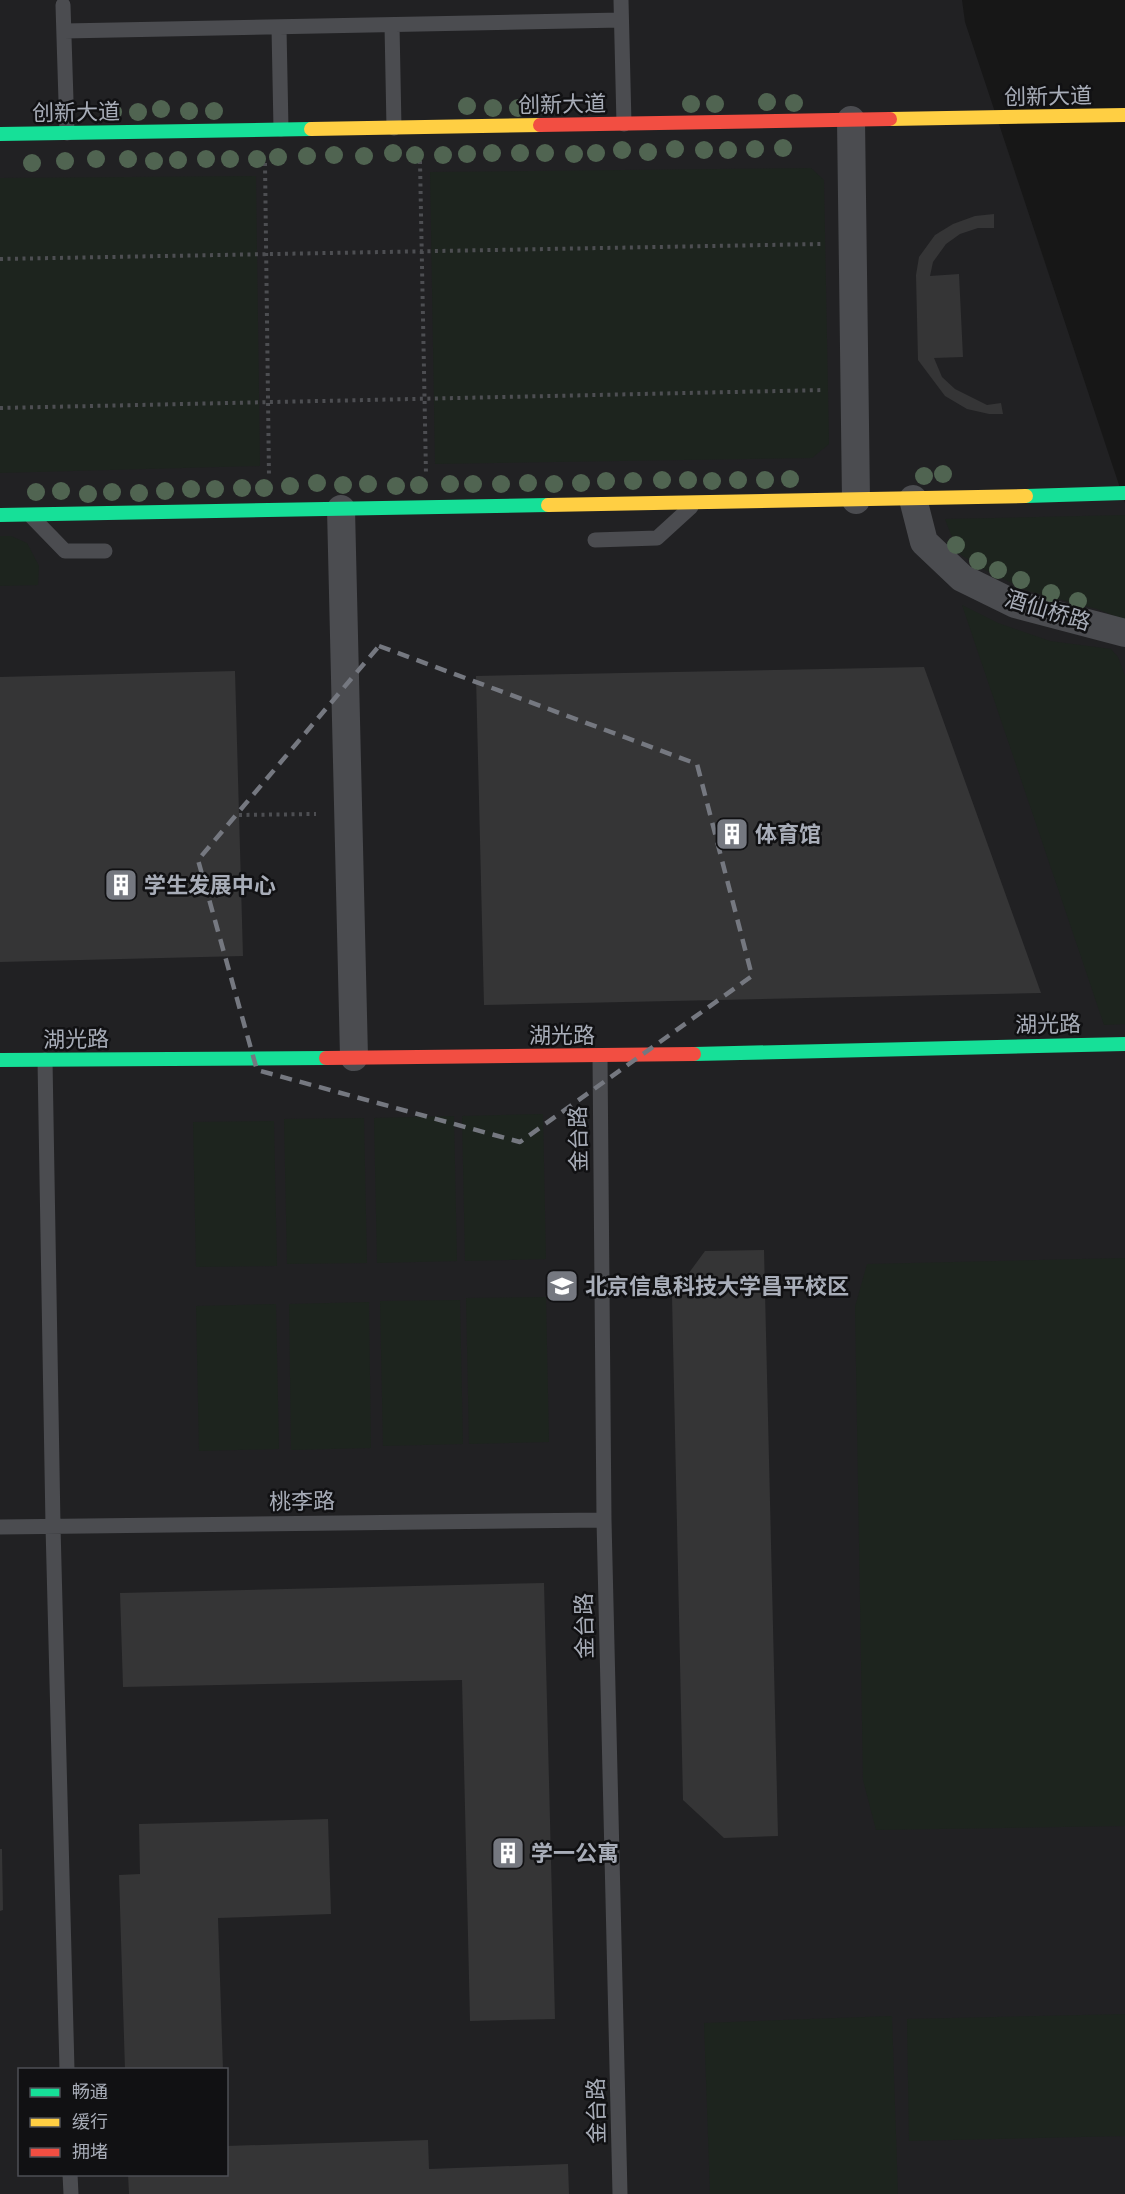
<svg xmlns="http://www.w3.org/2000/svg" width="1125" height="2194" font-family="Mulish,'Noto Sans SC',sans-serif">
<rect width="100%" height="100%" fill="#171717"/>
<path fill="#212123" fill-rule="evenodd" d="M0,0H962L965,22L1125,503V2194H0ZM20,2070H226V2174H20Z"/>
<path fill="#1d241e" d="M811,168L824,180L829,444L812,458L435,464L430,172Z
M256,176L260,466L0,473V178Z
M1125,515V620L1097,609L1028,591L985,570L958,553L945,519Z
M0,536H11L27,543L39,566L38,585L0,586Z
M962,605L998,623L1050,641L1111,649L1118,657L1125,676V1024L1104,1025Z
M543,1114L546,1259L465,1261L462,1116Z
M454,1116L457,1261L377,1263L374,1118Z
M364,1118L367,1263L287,1264L284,1119Z
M274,1121L277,1266L196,1267L193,1122Z
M1125,1258V1826L876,1830L863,1780L855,1307L867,1264Z
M546,1297L549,1442L469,1444L466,1298Z
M460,1300L463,1444L383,1446L380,1301Z
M369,1302L371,1448L291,1450L289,1304Z
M276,1304L279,1449L199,1451L196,1306Z
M1125,2014V2136L909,2141L907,2019Z
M892,2016L898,2194H710L704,2023Z"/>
<path fill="#353536" d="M994,214V228H978L960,234L946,244L933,262L930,276L959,274L963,357L934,358L942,377L955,389L987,405L1001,403L1003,414H989L967,409L945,396L918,360L916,275L919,257L935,235L953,224L975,216Z
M924,667L1041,993L484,1005L476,676Z
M235,671L243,956L0,962V677Z
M764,1250L778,1836L724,1838L683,1800L672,1296L705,1251Z
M544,1583L555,2019L470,2021L462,1680L123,1687L120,1593Z
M328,1819L331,1914L218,1918L223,2070H125L119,1875L140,1874L139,1824Z
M0,1849H2L3,1910L0,1911Z
M428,2140L429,2169L568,2164L569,2194H129L128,2174H226V2146Z"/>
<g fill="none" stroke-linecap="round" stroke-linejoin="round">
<path stroke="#4d4e52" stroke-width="4" stroke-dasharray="3 4.5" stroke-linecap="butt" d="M420,161L426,475
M265,163L269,477
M0,259L821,244
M0,408L824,390
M239,815L316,814"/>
<path stroke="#4b4c50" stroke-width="15" d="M621,0L624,124
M63,5L67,133
M392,25L394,128
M279,28L281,129
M64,31L621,20
M32,517L65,551H105
M595,540L657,538L691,507
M600,1056L604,1520L620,2194
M45,1060L53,1526L67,2070
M0,1527L604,1520
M70,2174L71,2194"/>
<path stroke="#4b4c50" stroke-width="28" d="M851,120L856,500
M913,499L924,542L962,578L1015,604L1125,633
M341,509L354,1057"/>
<path stroke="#16e098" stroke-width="14" d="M0,134L311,129
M1026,496L1125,493
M0,515L548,505
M694,1054L1125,1044
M0,1060L326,1058"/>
<path stroke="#ffcf43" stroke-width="14" d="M890,119L1125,115
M311,129L540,125
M548,505L1026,496"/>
<path stroke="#f24e42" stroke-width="14" d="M540,125L890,119
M326,1058L694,1054"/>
</g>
<g fill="#506451">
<circle cx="767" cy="102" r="9"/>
<circle cx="794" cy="103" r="9"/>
<circle cx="691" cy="104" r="9"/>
<circle cx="715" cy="104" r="9"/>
<circle cx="467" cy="106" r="9"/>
<circle cx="545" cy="106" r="9"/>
<circle cx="493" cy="108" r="9"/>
<circle cx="518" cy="108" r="9"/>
<circle cx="161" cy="109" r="9"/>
<circle cx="189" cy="111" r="9"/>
<circle cx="214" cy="111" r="9"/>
<circle cx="113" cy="112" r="9"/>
<circle cx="138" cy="112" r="9"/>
<circle cx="783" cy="148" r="9"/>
<circle cx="675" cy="149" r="9"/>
<circle cx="755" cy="149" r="9"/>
<circle cx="622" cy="150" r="9"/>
<circle cx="704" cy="150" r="9"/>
<circle cx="728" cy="150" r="9"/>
<circle cx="648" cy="152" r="9"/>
<circle cx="393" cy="153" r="9"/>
<circle cx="492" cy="153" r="9"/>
<circle cx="520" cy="153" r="9"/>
<circle cx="545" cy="153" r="9"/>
<circle cx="596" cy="153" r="9"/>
<circle cx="467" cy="154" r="9"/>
<circle cx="574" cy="154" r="9"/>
<circle cx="334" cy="155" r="9"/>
<circle cx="415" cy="155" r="9"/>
<circle cx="443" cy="155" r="9"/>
<circle cx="307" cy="156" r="9"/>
<circle cx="364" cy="156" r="9"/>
<circle cx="278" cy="157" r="9"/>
<circle cx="96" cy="159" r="9"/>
<circle cx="128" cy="159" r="9"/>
<circle cx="206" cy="159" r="9"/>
<circle cx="230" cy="159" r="9"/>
<circle cx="257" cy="159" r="9"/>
<circle cx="178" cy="160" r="9"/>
<circle cx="65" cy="161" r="9"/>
<circle cx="154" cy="161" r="9"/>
<circle cx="32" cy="163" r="9"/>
<circle cx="943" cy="474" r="9"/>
<circle cx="924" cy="476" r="9"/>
<circle cx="790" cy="479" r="9"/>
<circle cx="662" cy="480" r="9"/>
<circle cx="688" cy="480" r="9"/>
<circle cx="738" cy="480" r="9"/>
<circle cx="765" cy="480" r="9"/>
<circle cx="606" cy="481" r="9"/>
<circle cx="633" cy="481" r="9"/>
<circle cx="712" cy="481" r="9"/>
<circle cx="317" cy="483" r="9"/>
<circle cx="528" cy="483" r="9"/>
<circle cx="581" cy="483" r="9"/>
<circle cx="368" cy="484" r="9"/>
<circle cx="450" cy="484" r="9"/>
<circle cx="473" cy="484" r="9"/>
<circle cx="501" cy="484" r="9"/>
<circle cx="554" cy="484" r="9"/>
<circle cx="343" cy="485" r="9"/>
<circle cx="419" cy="485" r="9"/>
<circle cx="290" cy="486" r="9"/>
<circle cx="396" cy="486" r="9"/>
<circle cx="242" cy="488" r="9"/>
<circle cx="264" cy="488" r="9"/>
<circle cx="191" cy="489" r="9"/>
<circle cx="215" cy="489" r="9"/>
<circle cx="61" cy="491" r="9"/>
<circle cx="165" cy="491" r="9"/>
<circle cx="36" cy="492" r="9"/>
<circle cx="112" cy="492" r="9"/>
<circle cx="139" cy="493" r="9"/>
<circle cx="88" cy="494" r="9"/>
<circle cx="956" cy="545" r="9"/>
<circle cx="978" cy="561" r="9"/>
<circle cx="998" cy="570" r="9"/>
<circle cx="1021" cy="580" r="9"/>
<circle cx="1051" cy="593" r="9"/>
<circle cx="1078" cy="601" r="9"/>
</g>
<path fill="none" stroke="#757880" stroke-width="4.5" stroke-dasharray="12 8" stroke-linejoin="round" d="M379,646L697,764L752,976L520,1142L257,1070L198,860Z"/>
<defs>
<g id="building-square" transform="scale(1.725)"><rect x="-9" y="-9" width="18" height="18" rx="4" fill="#757880" stroke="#111113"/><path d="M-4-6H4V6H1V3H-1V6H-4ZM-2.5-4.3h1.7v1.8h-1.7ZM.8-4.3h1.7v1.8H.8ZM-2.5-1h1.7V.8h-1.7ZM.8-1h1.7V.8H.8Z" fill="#fff"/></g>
<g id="university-square" transform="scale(1.725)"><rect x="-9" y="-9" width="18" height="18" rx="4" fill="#757880" stroke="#111113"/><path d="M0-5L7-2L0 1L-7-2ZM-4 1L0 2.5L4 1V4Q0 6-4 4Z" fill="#fff"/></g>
</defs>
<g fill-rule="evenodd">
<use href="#building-square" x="732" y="834"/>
<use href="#building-square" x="121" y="885"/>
<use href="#university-square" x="562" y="1286"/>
<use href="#building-square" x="508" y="1853"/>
</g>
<g text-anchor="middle" stroke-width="5" stroke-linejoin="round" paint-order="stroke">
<g font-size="22" fill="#a8adb8" stroke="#111113">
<text transform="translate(1048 96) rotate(-1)" y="8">创新大道</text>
<text transform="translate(562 104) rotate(-1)" y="8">创新大道</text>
<text transform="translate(76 112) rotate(-1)" y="8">创新大道</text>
<text transform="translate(1048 610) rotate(17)" y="8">酒仙桥路</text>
<text transform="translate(1048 1024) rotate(-1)" y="8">湖光路</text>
<text x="562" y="1043">湖光路</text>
<text transform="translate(76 1039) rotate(-1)" y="8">湖光路</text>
<text transform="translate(578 1139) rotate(-91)" y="8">金台路</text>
<text transform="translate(302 1501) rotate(-1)" y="8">桃李路</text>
<text transform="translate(584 1626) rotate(-91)" y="8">金台路</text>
<text transform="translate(596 2111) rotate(-91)" y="8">金台路</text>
</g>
<g font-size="22" font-weight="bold" fill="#a8adb8" stroke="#111113" text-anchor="start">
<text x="755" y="842">体育馆</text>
<text x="144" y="893">学生发展中心</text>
<text x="585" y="1294">北京信息科技大学昌平校区</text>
<text x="531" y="1861">学一公寓</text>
</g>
</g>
<rect x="18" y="2068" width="210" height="108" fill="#111113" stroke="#4d4f55" stroke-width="1.5"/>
<rect x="30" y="2088" width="30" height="9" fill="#16e098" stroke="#4d4f55" stroke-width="1.5"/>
<text x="72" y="2098" font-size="18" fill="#a8adb8">畅通</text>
<rect x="30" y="2118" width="30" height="9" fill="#ffcf43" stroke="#4d4f55" stroke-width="1.5"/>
<text x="72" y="2128" font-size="18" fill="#a8adb8">缓行</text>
<rect x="30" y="2148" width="30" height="9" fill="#f24e42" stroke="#4d4f55" stroke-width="1.5"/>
<text x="72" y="2158" font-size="18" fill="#a8adb8">拥堵</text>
</svg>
